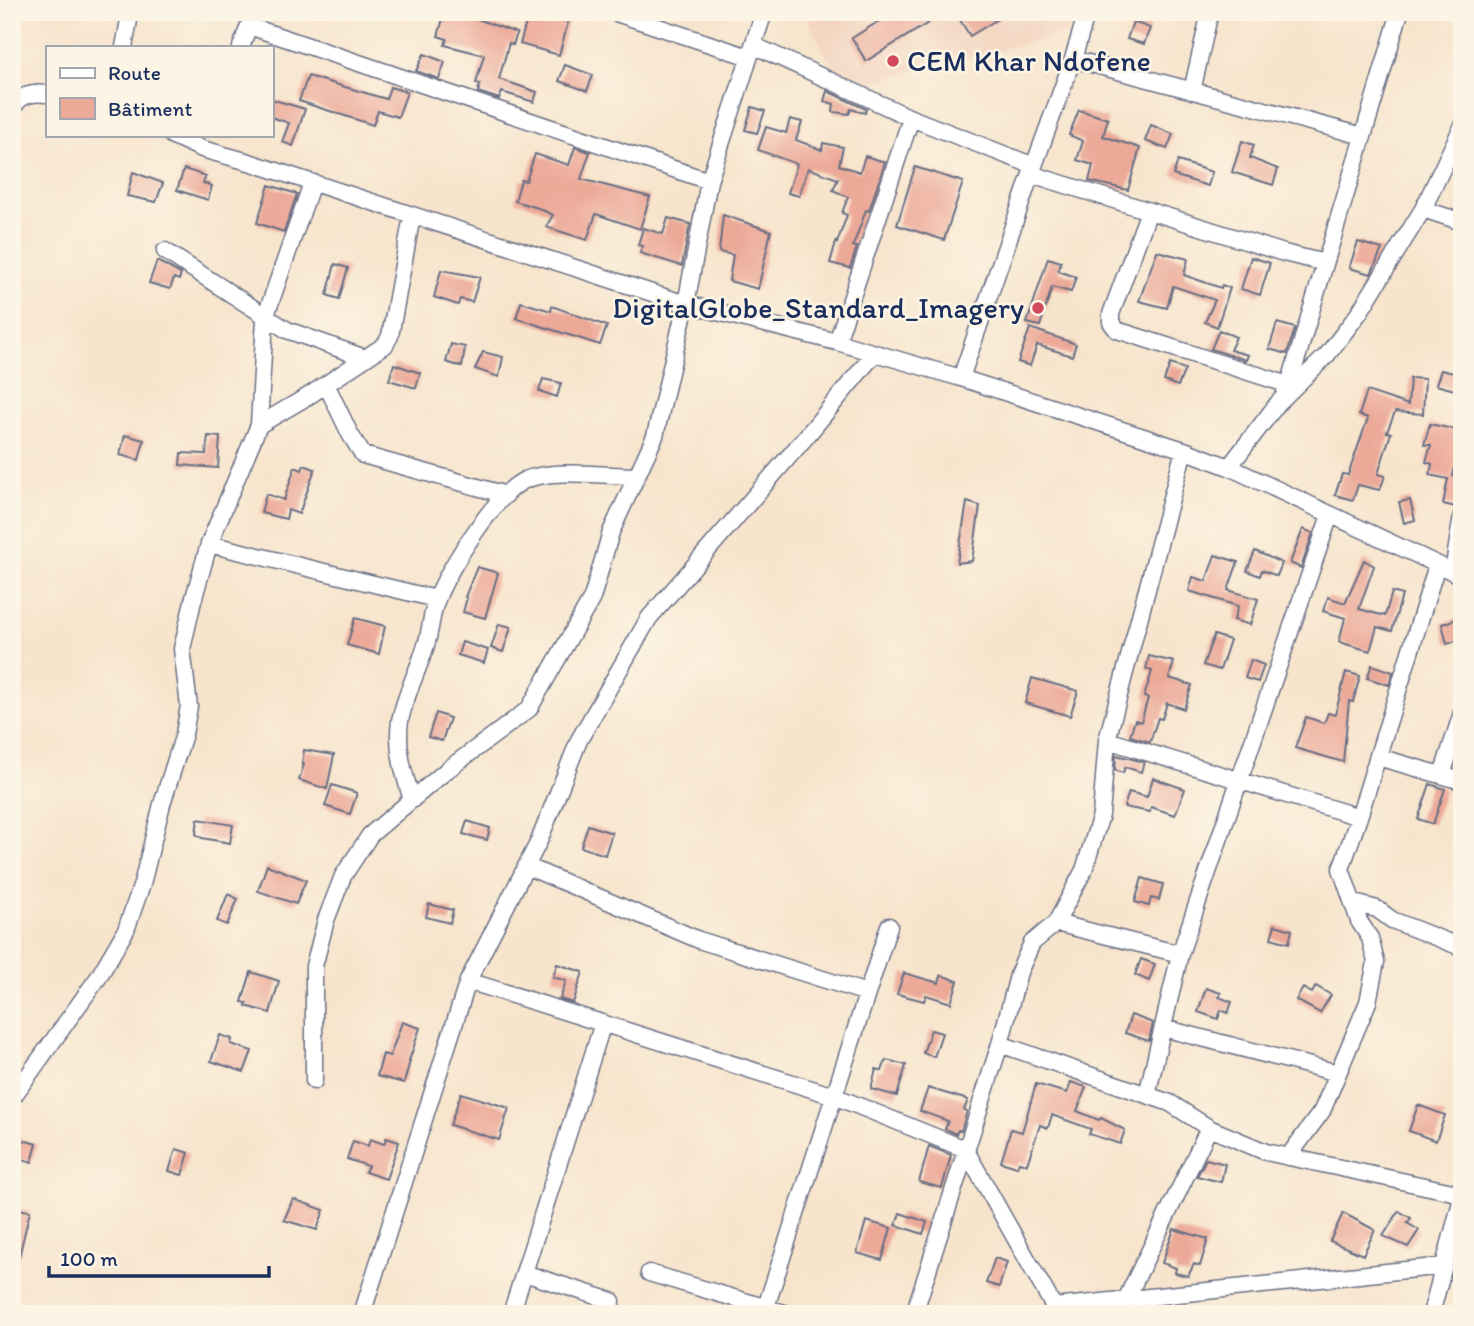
<svg xmlns="http://www.w3.org/2000/svg" width="1474" height="1326" font-family="Itim,sans-serif">
<rect width="100%" height="100%" fill="#fcf5e5"/>
<filter id="ink" filterUnits="userSpaceOnUse"><feTurbulence type="fractalNoise" baseFrequency=".0143" numOctaves="2"/><feDisplacementMap in="SourceGraphic" scale="14" xChannelSelector="R" yChannelSelector="G"/><feConvolveMatrix kernelMatrix="1 2 1 2 8 2 1 2 1" color-interpolation-filters="sRGB"/></filter>
<filter id="wash" filterUnits="userSpaceOnUse"><feTurbulence type="fractalNoise" baseFrequency=".00686" numOctaves="4" result="noise"/><feDisplacementMap in="SourceGraphic" scale="28" xChannelSelector="R" yChannelSelector="G"/><feGaussianBlur stdDeviation="1.57" result="paint"/><feColorMatrix in="noise" values="0 0 0 0 0 0 0 0 0 0 0 0 0 0 0 0 0 1.4 0 .05"/><feComposite in="paint" operator="in"/></filter>
<g filter="url(#wash)">
<rect width="100%" height="100%" fill="#f7e4cc"/>
<path fill="#f3d4bf" d="M804,12H1076L1070,33L843,89Z"/>
<g id="blocks">
<path fill="#eca998" d="M445,12H473L471,17L517,33L513,45L509,43L499,79L537,92L534,102L502,92L499,99L478,92L480,84L476,83L484,55L445,45L447,39L438,36Z
M529,12H571L559,55L520,44Z
M894,12H946L866,61L852,38Z
M955,12H1009L970,36Z
M1133,22L1150,28L1144,44L1127,39Z
M424,54L445,62L439,79L416,71Z
M565,65L593,75L587,91L559,81Z
M308,76L386,99L390,87L407,92L398,117L378,111L373,125L299,101Z
M827,91L866,109L865,113L851,109L849,114L833,112L834,104L824,101Z
M271,99L305,109L293,146L282,142L289,123L271,117Z
M752,107L765,111L757,133L745,130Z
M1079,110L1108,119L1103,136L1140,148L1128,190L1089,181L1093,165L1077,160L1083,141L1069,135Z
M790,119L802,122L796,140L822,150L823,143L843,147L839,165L860,172L865,156L885,162L869,211L866,210L853,246L857,247L850,268L830,263L836,242L837,243L847,215L842,213L848,197L833,190L838,179L808,168L799,196L788,193L797,164L758,150L766,127L786,133Z
M1151,125L1173,134L1167,149L1145,141Z
M1242,141L1254,145L1250,158L1278,169L1273,185L1232,172Z
M575,147L590,152L581,179L650,197L640,229L596,214L587,240L546,227L553,215L538,208L515,201L521,180L526,181L535,154L569,165Z
M1178,161L1212,172L1208,186L1173,175Z
M915,167L963,182L944,240L897,225Z
M184,169L206,176L203,183L212,186L208,200L177,190Z
M133,172L163,183L156,202L127,196Z
M269,185L297,194L284,232L257,223Z
M723,215L771,231L758,289L729,281L733,255L719,252Z
M668,218L690,224L682,266L640,253L642,246L638,245L643,228L663,234Z
M1358,242L1382,249L1371,274L1349,268Z
M1157,251L1188,259L1184,275L1221,288L1222,285L1230,288L1217,327L1205,322L1215,300L1173,286L1167,308L1139,301Z
M1251,257L1270,263L1260,295L1241,289Z
M1048,258L1061,262L1058,271L1076,277L1071,292L1052,287L1040,326L1027,323Z
M157,261L181,274L179,280L174,278L170,289L149,283Z
M335,264L348,268L339,299L327,295Z
M441,270L480,277L472,302L460,299L458,305L434,297Z
M521,302L551,311L552,306L607,326L600,345L516,318Z
M1277,323L1295,328L1287,354L1269,349Z
M1030,328L1076,344L1072,356L1037,345L1030,366L1018,362Z
M1219,330L1236,337L1230,350L1248,355L1246,360L1211,349Z
M451,344L465,347L462,367L446,362Z
M483,352L503,357L499,377L475,369Z
M394,364L420,373L416,388L389,380Z
M1170,364L1185,369L1178,386L1164,381Z
M1441,370L1462,375V392L1436,385Z
M1410,378L1425,379L1423,414L1395,412L1387,432L1391,433L1378,474L1385,476L1380,490L1358,485L1353,500L1335,495L1342,474L1348,475L1368,418L1359,415L1367,391L1408,405Z
M543,379L561,383L557,397L539,391Z
M1430,424L1462,431L1460,440L1462,451L1457,457L1453,476L1462,477V487L1456,507L1443,504L1448,479L1430,475L1432,464L1426,462L1431,445H1424Z
M125,435L144,440L139,460L120,455Z
M208,436L220,437L218,468L180,465L181,453L206,454Z
M304,465L315,469L299,514L288,510L286,519L261,513L266,494L284,500L295,467L302,470Z
M1410,500L1415,520L1404,523L1399,502Z
M967,502L980,506L972,561L957,563Z
M1303,529L1313,533L1301,568L1290,563Z
M1255,551L1282,563L1277,576L1262,570L1260,576L1247,571Z
M1215,555L1238,562L1228,590L1258,599L1250,625L1234,620L1238,606L1189,591L1193,577L1206,581Z
M1364,560L1374,566L1359,609L1385,616L1392,592L1402,595L1392,631L1377,627L1370,651L1339,642L1345,618L1323,611L1328,597L1345,603Z
M477,567L498,573L485,618L463,612L467,598L465,597Z
M1462,617V639L1447,644L1442,624Z
M355,618L385,626L379,654L347,645Z
M499,624L511,627L503,652L491,648Z
M1214,635L1230,640L1220,670L1203,665Z
M462,642L488,650L484,663L458,655Z
M1149,656L1174,662L1169,678L1192,685L1184,709L1167,703L1162,719L1158,718L1150,742L1130,736L1135,720L1141,722L1148,698L1144,697L1152,671L1146,669Z
M1251,660L1264,665L1258,682L1245,678Z
M1372,665L1393,672L1389,685L1367,678Z
M1346,672L1360,676L1353,702L1349,701L1343,762L1295,748L1306,717L1324,723L1328,713L1335,715Z
M1032,678L1078,691L1070,716L1025,703Z
M436,713L450,718L442,741L428,737Z
M304,750L334,755L327,789L299,780L304,764H302Z
M1116,755L1144,762L1141,772L1125,767L1123,773L1115,770Z
M1153,778L1185,789L1175,815L1151,807L1150,812L1124,807L1129,792L1147,797Z
M1430,784L1445,789L1433,824L1418,819Z
M332,785L357,793L350,814L325,806Z
M198,819L233,825L230,843L202,838L196,834Z
M467,821L490,828L487,840L463,834Z
M588,825L612,833L605,855L581,847Z
M267,865L306,880L296,904L258,891Z
M1142,878L1163,884L1159,900L1151,898L1149,906L1135,902Z
M228,894L238,899L227,925L217,921Z
M429,904L453,910L450,923L426,917Z
M1275,925L1292,930L1289,943L1271,938Z
M1141,959L1155,964L1149,981L1135,975Z
M557,964L583,972L573,1003L560,999L566,981L553,977Z
M251,972L279,981L270,1013L246,1006L247,1003L242,1002Z
M904,973L939,983L941,975L958,981L951,1003L926,995L924,1001L897,994Z
M1316,986L1331,995L1320,1013L1296,1000L1303,988L1312,993Z
M1206,988L1221,993L1219,997L1232,1002L1228,1013L1221,1010L1218,1019L1198,1012Z
M1131,1015L1153,1023L1149,1041L1125,1033Z
M402,1022L420,1028L409,1061H410L404,1083L377,1076L383,1054L390,1056Z
M931,1030L942,1033L934,1057L923,1053Z
M220,1035L232,1039L231,1044L252,1051L244,1072L211,1061Z
M886,1060L906,1065L897,1096L871,1089L876,1069L882,1071Z
M1071,1082L1086,1087L1077,1111L1099,1120L1101,1118L1125,1130L1120,1144L1089,1134L1091,1129L1052,1115L1048,1128L1040,1125L1027,1164L1019,1162L1017,1167L1001,1162L1011,1129L1022,1132L1036,1084L1067,1093Z
M928,1088L968,1100L964,1110L967,1111L961,1131L958,1130L956,1134L945,1129L948,1121L920,1111Z
M461,1093L509,1108L499,1140L450,1125Z
M1418,1105L1445,1115L1436,1141L1409,1131Z
M12,1137L37,1144L32,1162L12,1156Z
M386,1138L399,1142L386,1179L365,1172L368,1166L347,1159L353,1141L368,1146L370,1139L384,1144Z
M929,1146L951,1155L942,1188L919,1182Z
M176,1149L189,1153L182,1175L169,1171Z
M1206,1159L1225,1164L1221,1182L1197,1176Z
M293,1199L324,1210L317,1230L284,1220Z
M12,1208L30,1211L16,1269L12,1268Z
M1399,1211L1411,1218L1407,1223L1419,1230L1408,1247L1383,1236Z
M900,1213L927,1222L923,1234L896,1225Z
M1343,1213L1375,1230L1363,1255L1330,1241Z
M866,1221L891,1228L882,1260L857,1253Z
M1174,1229L1208,1239L1200,1266L1194,1264L1188,1276L1175,1273L1176,1268L1162,1263Z
M995,1258L1007,1262L999,1287L986,1283Z"/>
</g>
</g>
<g filter="url(#ink)">
<use href="#blocks" fill-opacity="0" stroke="#686e84" stroke-width="2"/>
<g fill="none" stroke-linecap="round" stroke-linejoin="round">
<g stroke="#686e84" stroke-width="19">
<path id="minor" d="M613,12L749,57
M249,26L709,181
M753,45L911,118
M124,47L129,20L128,12
M241,47L254,12
M1073,59L1363,136
M1192,91L1210,12
M12,111C17,95 33,92 47,94
M171,135L202,149L249,162L686,304L837,342L961,378L1184,450L1229,467L1462,576
M1031,174L1284,253L1325,263
M1423,209L1462,222
M1149,211L1111,314V322L1117,330L1289,385
M165,251L287,330L365,358
M837,342L911,118L1034,166
M961,378L1031,174L1073,59L1087,12
M326,384L350,434L363,455L506,495
M1285,392L1289,385L1400,12
M259,425L310,395L385,345L390,336L412,216
M1229,467L1278,403L1327,355L1359,313L1423,209L1462,127
M209,544L436,599
M1453,572L1462,515
M1107,740L1359,817
M1378,757L1462,781
M1442,775L1462,713
M412,800C404,774 396,749 400,721C405,695 418,671 426,645C431,630 431,613 437,599C448,569 496,493 525,480C554,468 605,476 637,476
M526,866L699,940L867,993
M1354,903L1377,909L1392,920L1458,946L1462,951
M1056,923L1180,954
M468,981L834,1096L965,1149L1058,1314
M1163,1028L1338,1073
M1000,1044L1170,1103L1209,1128L1266,1152L1462,1194
M314,1081V966L326,920L343,876L370,835L447,770L529,709L592,598L611,532L655,436L686,304L709,181L764,12
M1147,1095L1180,954L1330,515
M12,1098L98,978L126,930L142,884L162,804L184,734L189,706L182,649L193,601L209,544L259,425L265,318L312,183
M1288,1157L1322,1111L1368,1002L1376,962L1370,938L1359,921L1341,869L1359,817L1437,565
M524,1273L612,1301
M649,1273L788,1314
M766,1307L889,926
M1054,1307L1444,1266
M362,1314L468,981L539,841L579,740L649,618L805,438L875,353
M511,1314L603,1023
M914,1314L1000,1044L1019,972L1032,943L1056,923L1084,870L1101,815L1107,740L1184,450
M1119,1314L1209,1128
M1431,1314L1462,1198"/>
</g>
<use href="#minor" stroke="#fff" stroke-width="16"/>
</g>
</g>
<g fill="#d1495b" stroke="#fcf5e5" stroke-width="2.5">
<circle cx="893" cy="61" r="7"/>
<circle cx="1038" cy="308" r="7"/>
</g>
<g text-anchor="middle" stroke-width="5" stroke-linejoin="round" paint-order="stroke">
<g font-size="30" fill="#1b2f5e" stroke="#fcf5e5" text-anchor="start">
<text x="907" y="71">CEM Khar Ndofene</text>
<text x="1024" y="318" text-anchor="end">DigitalGlobe_Standard_Imagery</text>
</g>
</g>
<rect width="1474" height="1326" fill="none" stroke="#fcf5e5" stroke-width="42"/>
<rect x="46" y="46" width="228" height="91" fill="#fcf5e5" stroke="#a2a6af" stroke-width="2"/>
<rect x="60" y="68" width="35" height="10" fill="#ffffff" stroke="#a2a6af" stroke-width="2"/>
<text x="108" y="80" font-size="21" fill="#1b2f5e">Route</text>
<rect x="60" y="98" width="35" height="21" fill="#eca998" stroke="#a2a6af" stroke-width="2"/>
<text x="108" y="116" font-size="21" fill="#1b2f5e">Bâtiment</text>
<path d="M49 1266v10h220v-10" fill="none" stroke="#1b2f5e" stroke-width="3.5"/>
<text x="60" y="1266" font-size="21" fill="#1b2f5e" stroke="#fcf5e5" stroke-width="5" paint-order="stroke">100 m</text>
</svg>
